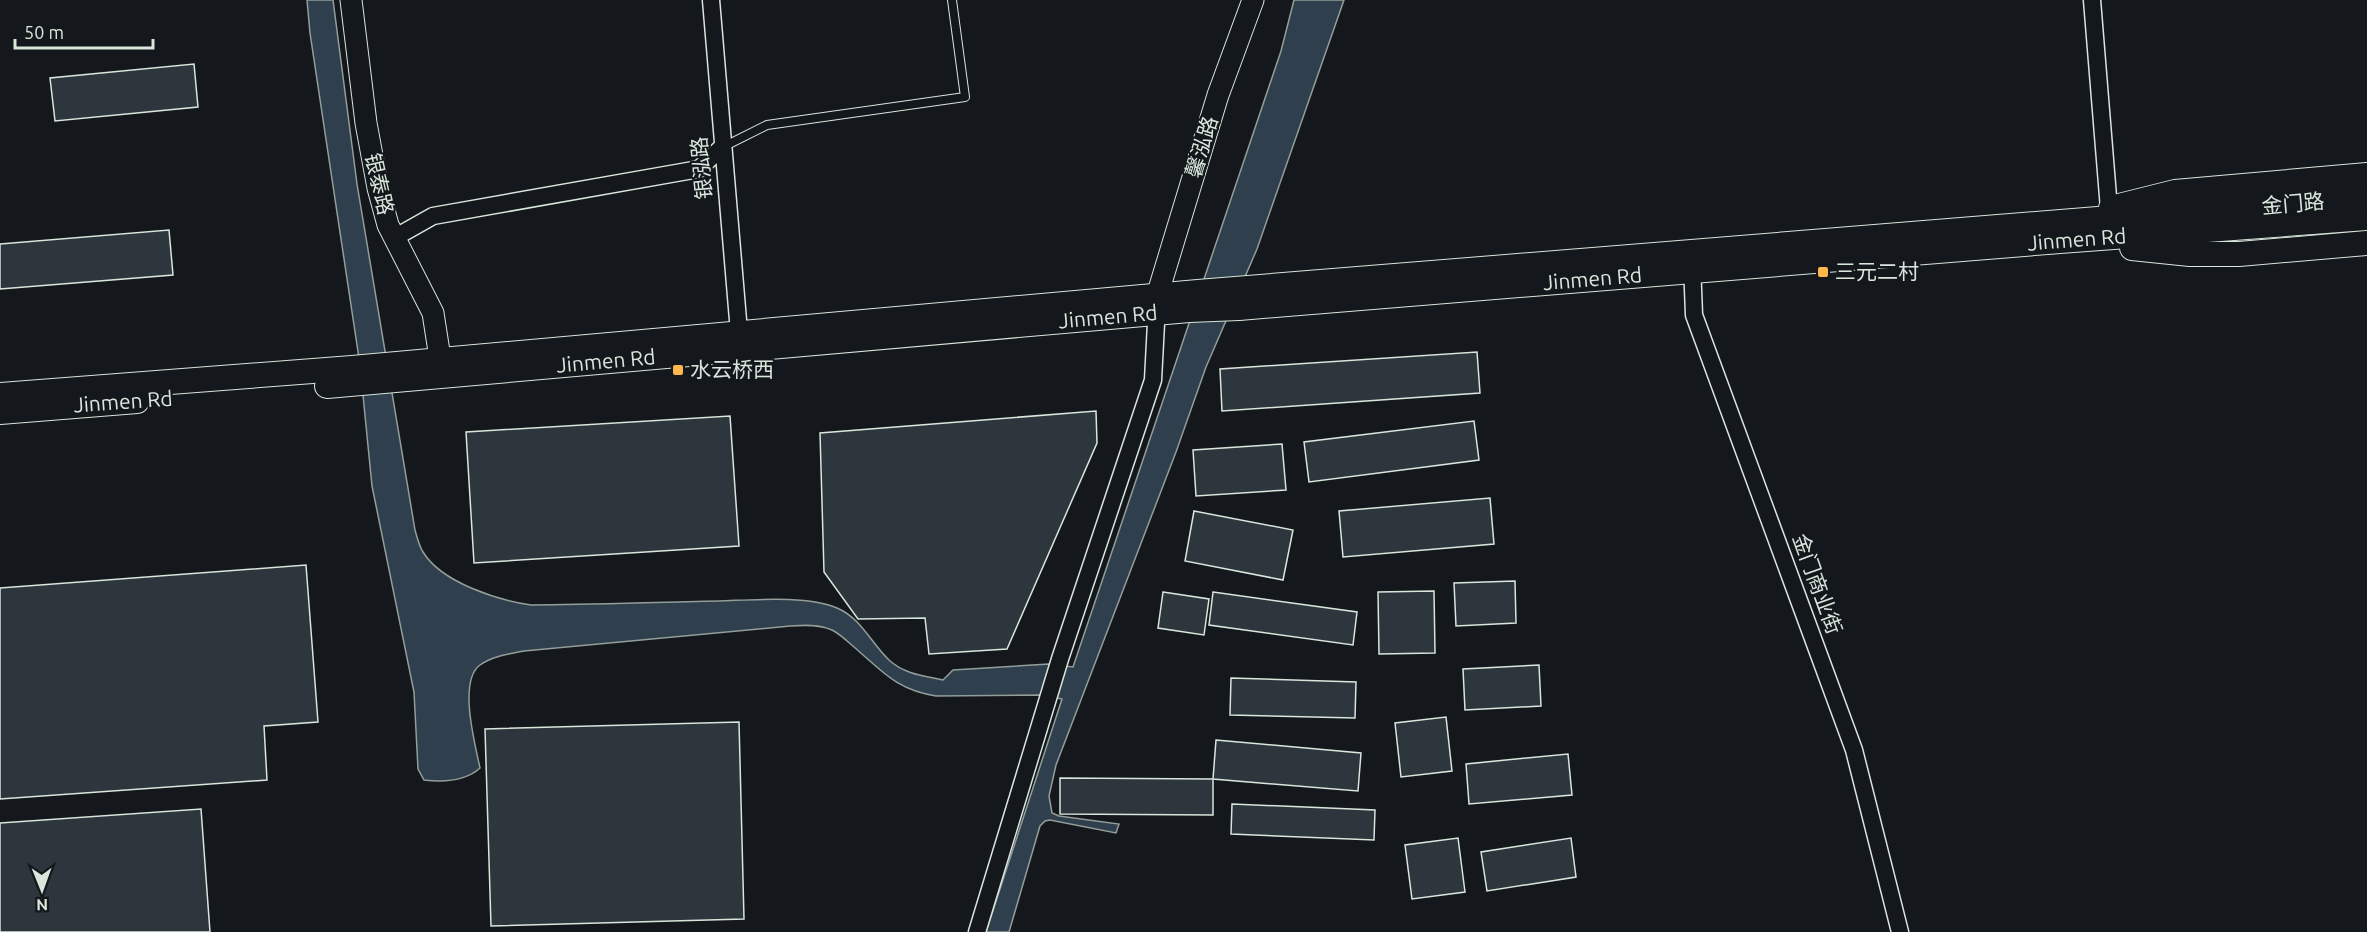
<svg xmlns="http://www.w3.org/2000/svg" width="2367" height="932" font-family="Ubuntu,'Noto Sans SC',sans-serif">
<rect width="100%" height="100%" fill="#14181c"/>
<path fill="#2f3f4d" stroke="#939e99" stroke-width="1.5" d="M307,0H333L357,184L415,530C417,537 419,546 423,552C442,583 498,600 531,605C594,605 656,602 719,601C752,600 807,595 837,608C861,618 871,643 889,660C904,674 924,676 943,680L953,670L1049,664L1073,667L1281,51L1294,0H1344L1257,249L1206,367L1176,452L1056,765L1049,796L1052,813L1059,816L1119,824L1116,833L1050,820L1045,821L1040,826L1009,932H986L1062,699L1042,695L936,696C897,690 883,672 854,647C847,641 840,634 832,630C820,624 803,625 790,626L524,651C509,654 492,656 480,665C458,681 475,744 480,768C466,781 442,782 424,780L418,769L414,692L372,486L360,365L310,33Z"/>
<path fill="#2c363c" stroke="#d8e6dc" stroke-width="1.5" d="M194,64L198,107L55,121L50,78Z
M169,230L173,275L0,289V244Z
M1477,352L1480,393L1222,411L1220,369Z
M1096,411L1097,443L1007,649L929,654L925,618L858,619L824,572L820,433Z
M730,416L739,546L474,563L466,432Z
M1474,421L1479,460L1309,482L1304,442Z
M1282,444L1286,490L1196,496L1193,450Z
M1490,498L1494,544L1343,557L1339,511Z
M1194,511L1293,530L1283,580L1185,561Z
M306,565L318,722L264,726L267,780L0,799V588Z
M1515,581L1516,623L1456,626L1454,583Z
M1434,591L1435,653L1379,654L1378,592Z
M1163,592L1209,599L1204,635L1158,628Z
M1213,592L1357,612L1353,645L1209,625Z
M1539,665L1541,706L1465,710L1463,669Z
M1231,678L1356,682L1355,718L1230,715Z
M1446,717L1452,771L1401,777L1395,723Z
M739,722L744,919L491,926L485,729Z
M1216,740L1361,753L1358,791L1213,779Z
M1568,754L1572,795L1469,804L1466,764Z
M1060,778L1213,779V815L1060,814Z
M1232,804L1375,810L1374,840L1231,834Z
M201,809L210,932H0V823Z
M1458,838L1465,892L1412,899L1405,845Z
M1571,838L1576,877L1487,891L1481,852Z"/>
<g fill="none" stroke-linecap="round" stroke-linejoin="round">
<g stroke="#d8e6dc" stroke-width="10">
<path id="service" d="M723,147L767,125L965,97L952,0"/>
</g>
<g stroke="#d8e6dc" stroke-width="19">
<path id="minor" d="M711,0L739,332
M2092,0L2109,209
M394,238L433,216L699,169L722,147
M1692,263L1694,315L1854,750L1900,932
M977,932L1060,659L1153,380L1157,304"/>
</g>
<g stroke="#d8e6dc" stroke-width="23">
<path id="tertiary" d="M351,0L366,123L378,188L388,225L433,313L440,358
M1157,296L1218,95L1253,0"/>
</g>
<g stroke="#d8e6dc" stroke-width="26">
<g id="secondary">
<path d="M2111,208L2175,192L2367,175"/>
<path d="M2132,248L2190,254H2239L2367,243"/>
<path id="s1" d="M327,386L1189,310L1239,308L2060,241L2367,218"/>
<path d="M0,395L352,368L1198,292L2367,197"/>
<path d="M0,412L137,401"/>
</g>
</g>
<use href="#service" stroke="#14181c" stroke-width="8"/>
<use href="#minor" stroke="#14181c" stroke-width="16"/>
<use href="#tertiary" stroke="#14181c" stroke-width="21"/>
<use href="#secondary" stroke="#14181c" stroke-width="24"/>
</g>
<g fill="#ffb74d" stroke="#14181c" stroke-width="2">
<rect x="1817" y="266" width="12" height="12" rx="3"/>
<rect x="672" y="364" width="12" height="12" rx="3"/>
</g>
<g text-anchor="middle" stroke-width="4.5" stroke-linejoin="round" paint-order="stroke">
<g font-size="21" fill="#d8e6dc" stroke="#14181c">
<text transform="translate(1202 147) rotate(-73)" y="7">馨泓路</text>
<text transform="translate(702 168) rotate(-95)" y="7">银泓路</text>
<text transform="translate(379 184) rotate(77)" y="7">银泰路</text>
<text transform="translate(2293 204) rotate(-5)" y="7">金门路</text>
<text dy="7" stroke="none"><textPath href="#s1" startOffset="1756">Jinmen Rd</textPath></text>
<text dy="7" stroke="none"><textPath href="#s1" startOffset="1270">Jinmen Rd</textPath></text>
<text dy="7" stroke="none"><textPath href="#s1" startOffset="784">Jinmen Rd</textPath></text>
<text dy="7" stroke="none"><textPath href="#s1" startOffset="280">Jinmen Rd</textPath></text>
<text transform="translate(123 402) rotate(-4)" y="7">Jinmen Rd</text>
<text transform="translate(1817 584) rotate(70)" y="7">金门商业街</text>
</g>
<g font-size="21" fill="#d8e6dc" stroke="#14181c" text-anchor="start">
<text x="1835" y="279">三元二村</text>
<text x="690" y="377">水云桥西</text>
</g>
</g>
<g transform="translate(42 890) rotate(179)" stroke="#14181c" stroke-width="4.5" paint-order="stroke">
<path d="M0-4.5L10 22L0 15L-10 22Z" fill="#d8e6dc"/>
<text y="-9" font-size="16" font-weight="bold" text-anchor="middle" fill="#d8e6dc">N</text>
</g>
<path d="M15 39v9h138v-9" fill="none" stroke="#d8e6dc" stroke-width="3"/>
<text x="24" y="39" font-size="18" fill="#d8e6dc" stroke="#14181c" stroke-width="4.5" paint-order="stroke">50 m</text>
</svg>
